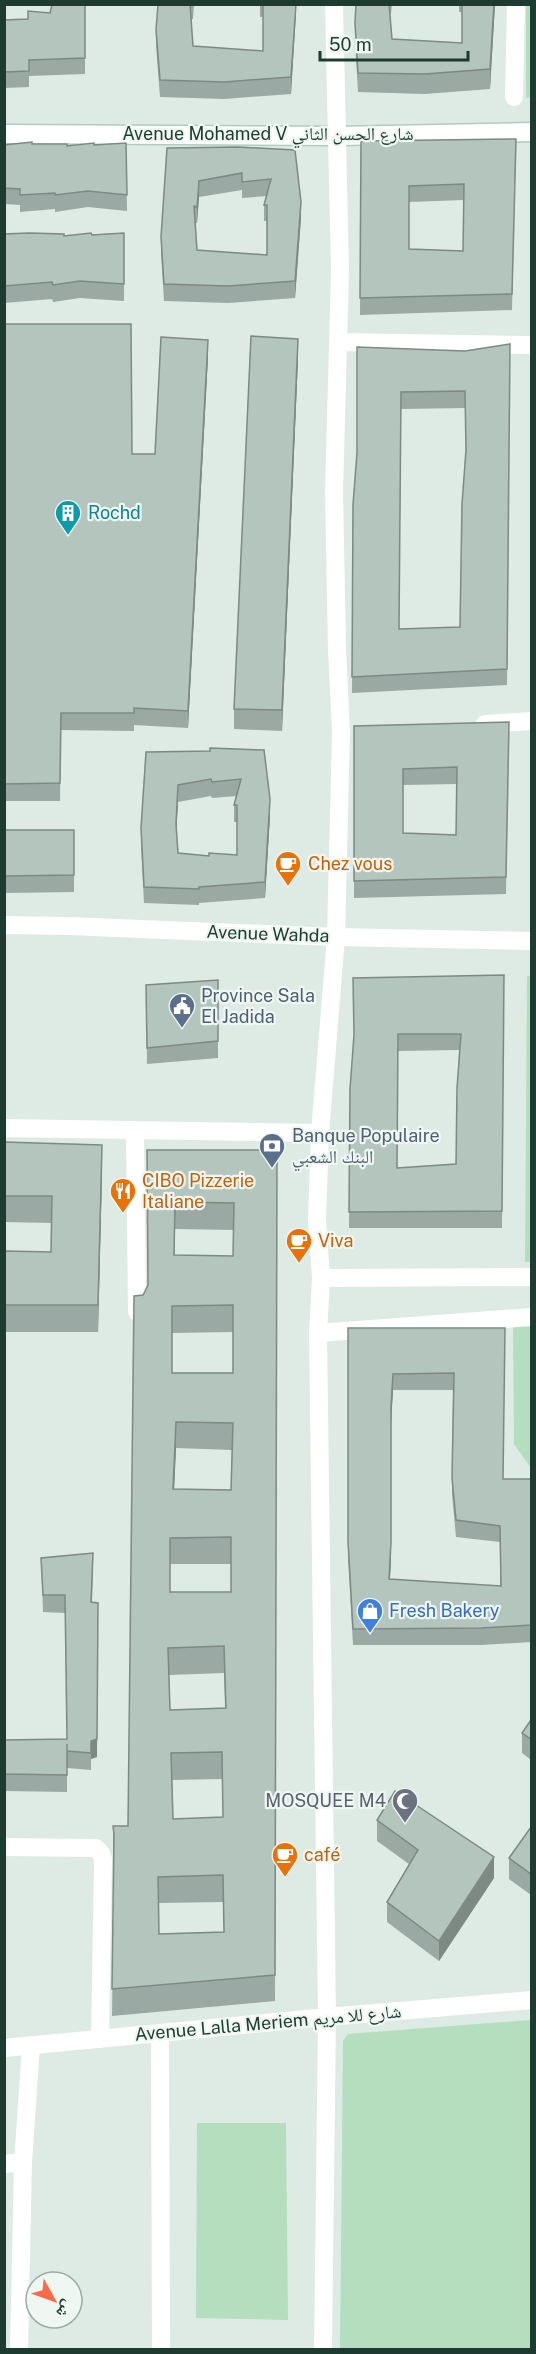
<svg xmlns="http://www.w3.org/2000/svg" width="536" height="2354" font-family="'Public Sans','Noto Naskh Arabic',sans-serif">
<rect width="100%" height="100%" fill="#ddebe4"/>
<path fill="#b4debd" d="M526,5H531L532,97L526,98Z
M527,976H532L531,1262H525Z
M513,1323H531V1468L514,1444Z
M531,2020V2347L526,2350L340,2349L343,2041L348,2034Z
M197,2123H286L288,2320L196,2318Z"/>
<g fill="none" stroke-linecap="round" stroke-linejoin="round">
<g stroke="#b0cbbf" stroke-width="21">
<path id="secondary" d="M4,134L338,136L532,132"/>
</g>
<path stroke="#fff" stroke-width="18" d="M514,97L516,4
M339,342L532,345
M485,724L532,721
M4,925L69,926L336,937L532,941
M4,1128L320,1133
M135,1130L137,1312
M321,1278L532,1277
M318,1333L532,1317
M4,1847L96,1848L101,1853L103,1860L100,2039
M160,2033L161,2350
M4,2048L327,2017L532,2000
M4,2164L23,2162L31,2046
M19,2350L23,2162
M323,2350L327,2017L318,1333L321,1278L317,1218L320,1133L336,937L341,732L337,649L334,492L340,271L334,4"/>
<use href="#secondary" stroke="#fff" stroke-width="18"/>
</g>
<path fill="#9aa9a3" fill-rule="evenodd" d="M85,4V74L29,76V87L4,88V20L28,19Z
M158,4H194L193,19H191L193,46L263,51V17H260V4H296L291,94L224,99L160,97L156,46Z
M356,4H392L391,14H390L392,39L462,43V12H459V4H495L490,89L425,94L358,92L355,42Z
M516,139L512,310L360,315L361,141ZM464,200L463,251L409,249V202Z
M126,143L127,211L88,207L55,212V209L20,212V205L4,204V145L32,144L67,146Z
M167,148L295,150L301,218L295,298L228,303L164,301L161,253V237ZM242,190V198L267,196L264,205V221H267V255L197,250L195,223H197L199,197Z
M124,233V301L80,298L53,302L52,299L4,303V234L64,236Z
M4,324L132,454H155L208,357L188,728L134,725V731L61,730L60,801H4Z
M510,344L507,685L352,693L353,505L357,453V347L465,351ZM465,408L466,452L460,627L399,629L401,409Z
M298,359L282,731L234,729V709Z
M509,722L506,894L354,898V726ZM457,784L456,835L403,833V785Z
M264,750L270,816L265,898L199,903V905L144,903L141,845V828L146,752ZM211,796L212,798L236,796L234,805V822H237V855L209,856L178,853L176,831L178,802Z
M4,830H74V892L4,893Z
M504,975L502,1228H349L350,1089L354,1039ZM459,1050L456,1164L397,1168L398,1051Z
M218,980V1058L147,1064L146,985Z
M4,1142L102,1172L98,1332H4V1251L51,1252V1223L4,1222Z
M147,1150H277L275,2001L112,2016L114,1858L113,1853V1826H128L143,1295L148,1286ZM175,1229L234,1230L233,1256L175,1255ZM233,1332V1373H172V1333ZM176,1448L232,1450L231,1490L174,1489ZM170,1564H231V1592H170ZM224,1673L225,1708L170,1710L169,1675ZM222,1779L223,1818L173,1819L172,1780ZM223,1902L224,1932L159,1934V1903Z
M348,1328H505L503,1479H531V1642L481,1645H353L348,1558ZM393,1390H453L452,1494L456,1537L500,1542V1586L390,1579L391,1559V1423Z
M41,1558L93,1571L92,1602L97,1757L91,1759V1770L67,1768V1764V1792L4,1791V1740L67,1739L65,1613L43,1612Z
M531,1720V1760L522,1753V1733Z
M377,1820L494,1878L439,1961L387,1922V1902L409,1864L377,1841Z
M531,1827V1895L509,1879V1858Z"/>
<path fill="#7d8a84" d="M296,4V14L291,94V77Z
M494,4H495L490,89V69Z
M199,181V197L197,223V207Z
M301,202V218L295,298V281Z
M298,339V359L282,731V710Z
M208,340V357L188,728V711Z
M178,785V802L176,840V824Z
M270,799V816L265,898V882Z
M102,1145V1172L98,1332V1305Z
M393,1374V1390L391,1423V1407Z
M176,1422V1448L173,1515V1489Z
M391,1542V1559L389,1596V1579Z
M98,1603L97,1757L91,1759V1741Z
M494,1857V1878L439,1961V1941Z"/>
<path fill="#b3c5bd" stroke="#7d8a84" stroke-width="1.5" fill-rule="evenodd" d="M52,4H85V58L29,60V71L4,72V20L28,19V11L50,13Z
M158,4H190L193,46L263,51V4H296L291,77L224,82L160,80L156,30Z
M356,4H389L392,39L462,43V4H494L490,69L425,74L358,73L355,23Z
M516,139L512,294L360,298L361,141ZM464,184L463,251L409,249V186Z
M32,142V144H67V146L94,143V145L126,143L127,195L88,191L55,195V193L20,195V189L4,188V145Z
M238,147L295,150L301,202L295,281L228,286L164,284L161,237L167,148ZM242,173V182L271,179L264,205H267V255L197,250L194,206L197,207L199,181Z
M29,233L64,234V236L91,233L92,235L124,233V284L80,281L53,285L52,282L4,286V234Z
M4,324H131L132,454H155L161,337L208,340L188,711L134,708V713H61L60,783L4,784Z
M251,336L298,339L282,710L234,709Z
M510,344L507,669L352,677L353,505L357,452V347L465,351ZM465,391L466,450L462,504L460,627L399,629L401,392Z
M509,722L506,877L354,881V726ZM457,767L456,835L403,833V769Z
M210,748L264,750L270,799L265,882L199,887V889L144,887L141,828L146,752L210,751ZM211,779L212,782L241,779L234,805H237V855L209,853V856L178,853L176,824L178,785Z
M4,830H74V875L4,876Z
M504,975L502,1211L349,1212L350,1089L354,1035L353,978ZM398,1034H461L457,1088L456,1164L397,1168Z
M218,980V1041L147,1048L146,985Z
M4,1142L102,1145L98,1305H4V1251L51,1252L52,1196H4Z
M147,1150H277L275,1975L112,1989L114,1834L113,1826H128L134,1296L143,1295L148,1285ZM175,1202L234,1203L233,1256L174,1255ZM233,1305V1373H172V1306ZM176,1422L233,1423L231,1490L173,1489ZM231,1537V1592H170V1538ZM224,1646L226,1708L170,1710L168,1648ZM222,1752L223,1817L173,1819L171,1753ZM223,1875L224,1932L159,1934L158,1877Z
M348,1328H505L503,1479H531V1625L481,1628L353,1629L348,1541ZM454,1373L452,1478L456,1520L500,1526L501,1586L389,1579L391,1542V1407L393,1374Z
M93,1553L91,1602L98,1603L97,1739L91,1741V1753L67,1751V1744V1775L4,1774V1740L67,1739L65,1595H43L41,1558Z
M531,1720V1739L522,1733Z
M395,1791L494,1857L439,1941L387,1902L418,1850L377,1820Z
M531,1827V1874L509,1858Z"/>
<defs>
<g id="building-pin" transform="scale(1.35)"><path d="M0 17L-7.5 6A9.5 9.5 0 1 1 7.5 6Z" fill="#0f9aa8" stroke="#eef7f2"/><path d="M-4-6H4V6H1V3H-1V6H-4ZM-2.5-4.3h1.7v1.8h-1.7ZM.8-4.3h1.7v1.8H.8ZM-2.5-1h1.7V.8h-1.7ZM.8-1h1.7V.8H.8Z" fill="#fff"/></g>
<g id="cafe-pin" transform="scale(1.35)"><path d="M0 17L-7.5 6A9.5 9.5 0 1 1 7.5 6Z" fill="#e8710a" stroke="#eef7f2"/><path d="M-5.5-4.5H6V0H3Q3 3.5 0 3.5H-2.5Q-5.5 3.5-5.5 0ZM3-3.2v2h1.7v-2ZM-6 4.5H4V6H-6Z" fill="#fff"/></g>
<g id="civic-pin" transform="scale(1.35)"><path d="M0 17L-7.5 6A9.5 9.5 0 1 1 7.5 6Z" fill="#5c6f8a" stroke="#eef7f2"/><path d="M-.6-6.5H3V-4.5H.6V-3L4-1V1h2V6H-6V1h2V-1L-.6-3ZM-1.2 2.5V6h2.4V2.5Z" fill="#fff"/></g>
<g id="bank-pin" transform="scale(1.35)"><path d="M0 17L-7.5 6A9.5 9.5 0 1 1 7.5 6Z" fill="#5c6f8a" stroke="#eef7f2"/><path d="M-6-4H6V4H-6ZM0-2.3a2.3 2.3 0 1 0 0 4.6a2.3 2.3 0 1 0 0-4.6Z" fill="#fff"/></g>
<g id="restaurant-pin" transform="scale(1.35)"><path d="M0 17L-7.5 6A9.5 9.5 0 1 1 7.5 6Z" fill="#e8710a" stroke="#eef7f2"/><path d="M-5-6h1v4h1v-4h1v4h1v-4h1v5L-1.5 .5V6h-2V.5L-5-1ZM5-6V6H3V1.5H1.5Q1.5-4 5-6Z" fill="#fff"/></g>
<g id="shop-pin" transform="scale(1.35)"><path d="M0 17L-7.5 6A9.5 9.5 0 1 1 7.5 6Z" fill="#3f7fe0" stroke="#eef7f2"/><path d="M-5-2.5h2.3a2.7 3.5 0 0 1 5.4 0H5L5.5 6h-11ZM-1.5-2.5h3a1.5 2.3 0 0 0-3 0Z" fill="#fff"/></g>
<g id="mosque-pin" transform="scale(1.35)"><path d="M0 17L-7.5 6A9.5 9.5 0 1 1 7.5 6Z" fill="#6b7280" stroke="#eef7f2"/><path d="M3.5-4.9A6 6 0 1 0 3.5 4.9A5 5 0 1 1 3.5-4.9Z" fill="#fff"/></g>
</defs>
<g fill-rule="evenodd">
<use href="#building-pin" x="68" y="513"/>
<use href="#cafe-pin" x="288" y="864"/>
<use href="#civic-pin" x="182" y="1006"/>
<use href="#bank-pin" x="272" y="1146"/>
<use href="#restaurant-pin" x="123" y="1191"/>
<use href="#cafe-pin" x="299" y="1241"/>
<use href="#shop-pin" x="370" y="1611"/>
<use href="#mosque-pin" x="405" y="1801"/>
<use href="#cafe-pin" x="285" y="1855"/>
</g>
<g text-anchor="middle" stroke-width="4.5" stroke-linejoin="round" paint-order="stroke">
<g font-size="18" fill="#1e3b31" stroke="#eef7f2">
<text x="268" y="140">Avenue Mohamed V شارع الحسن الثاني</text>
<text transform="translate(268 934) rotate(2)" y="6">Avenue Wahda</text>
<text transform="translate(268 2023) rotate(-5)" y="6">Avenue Lalla Meriem شارع للا مريم</text>
</g>
<g font-size="18" fill="#0d838f" stroke="#eef7f2" text-anchor="start">
<text x="88" y="519">Rochd</text>
</g>
<g font-size="18" fill="#c56008" stroke="#eef7f2" text-anchor="start">
<text x="308" y="870">Chez vous</text>
<text x="142" y="1187">CIBO Pizzerie<tspan x="142" dy="21">Italiane</tspan></text>
<text x="318" y="1247">Viva</text>
<text x="304" y="1861">café</text>
</g>
<g font-size="18" fill="#4e5e75" stroke="#eef7f2" text-anchor="start">
<text x="201" y="1002">Province Sala<tspan x="201" dy="21">El Jadida</tspan></text>
<text x="292" y="1142">Banque Populaire<tspan x="292" dy="21">البنك الشعبي</tspan></text>
</g>
<g font-size="18" fill="#366cbe" stroke="#eef7f2" text-anchor="start">
<text x="389" y="1617">Fresh Bakery</text>
</g>
<g font-size="18" fill="#5b616d" stroke="#eef7f2" text-anchor="end">
<text x="386" y="1807">MOSQUEE M4</text>
</g>
</g>
<rect width="536" height="2354" fill="none" stroke="#1e3b31" stroke-width="12"/>
<g transform="translate(54 2300) rotate(130)"><circle r="28" fill="#eef7f2" stroke="#9baca5" stroke-width="1.5"/>
<path d="M0-4.5L10 22L0 15L-10 22Z" fill="#fc6b49"/>
<text y="-9" font-size="16" font-weight="bold" text-anchor="middle" fill="#1e3b31">ش</text>
</g>
<path d="M320 51v9h148v-9" fill="none" stroke="#1e3b31" stroke-width="3"/>
<text x="329" y="51" font-size="18" fill="#1e3b31" stroke="#eef7f2" stroke-width="4.5" paint-order="stroke">50 m</text>
</svg>
